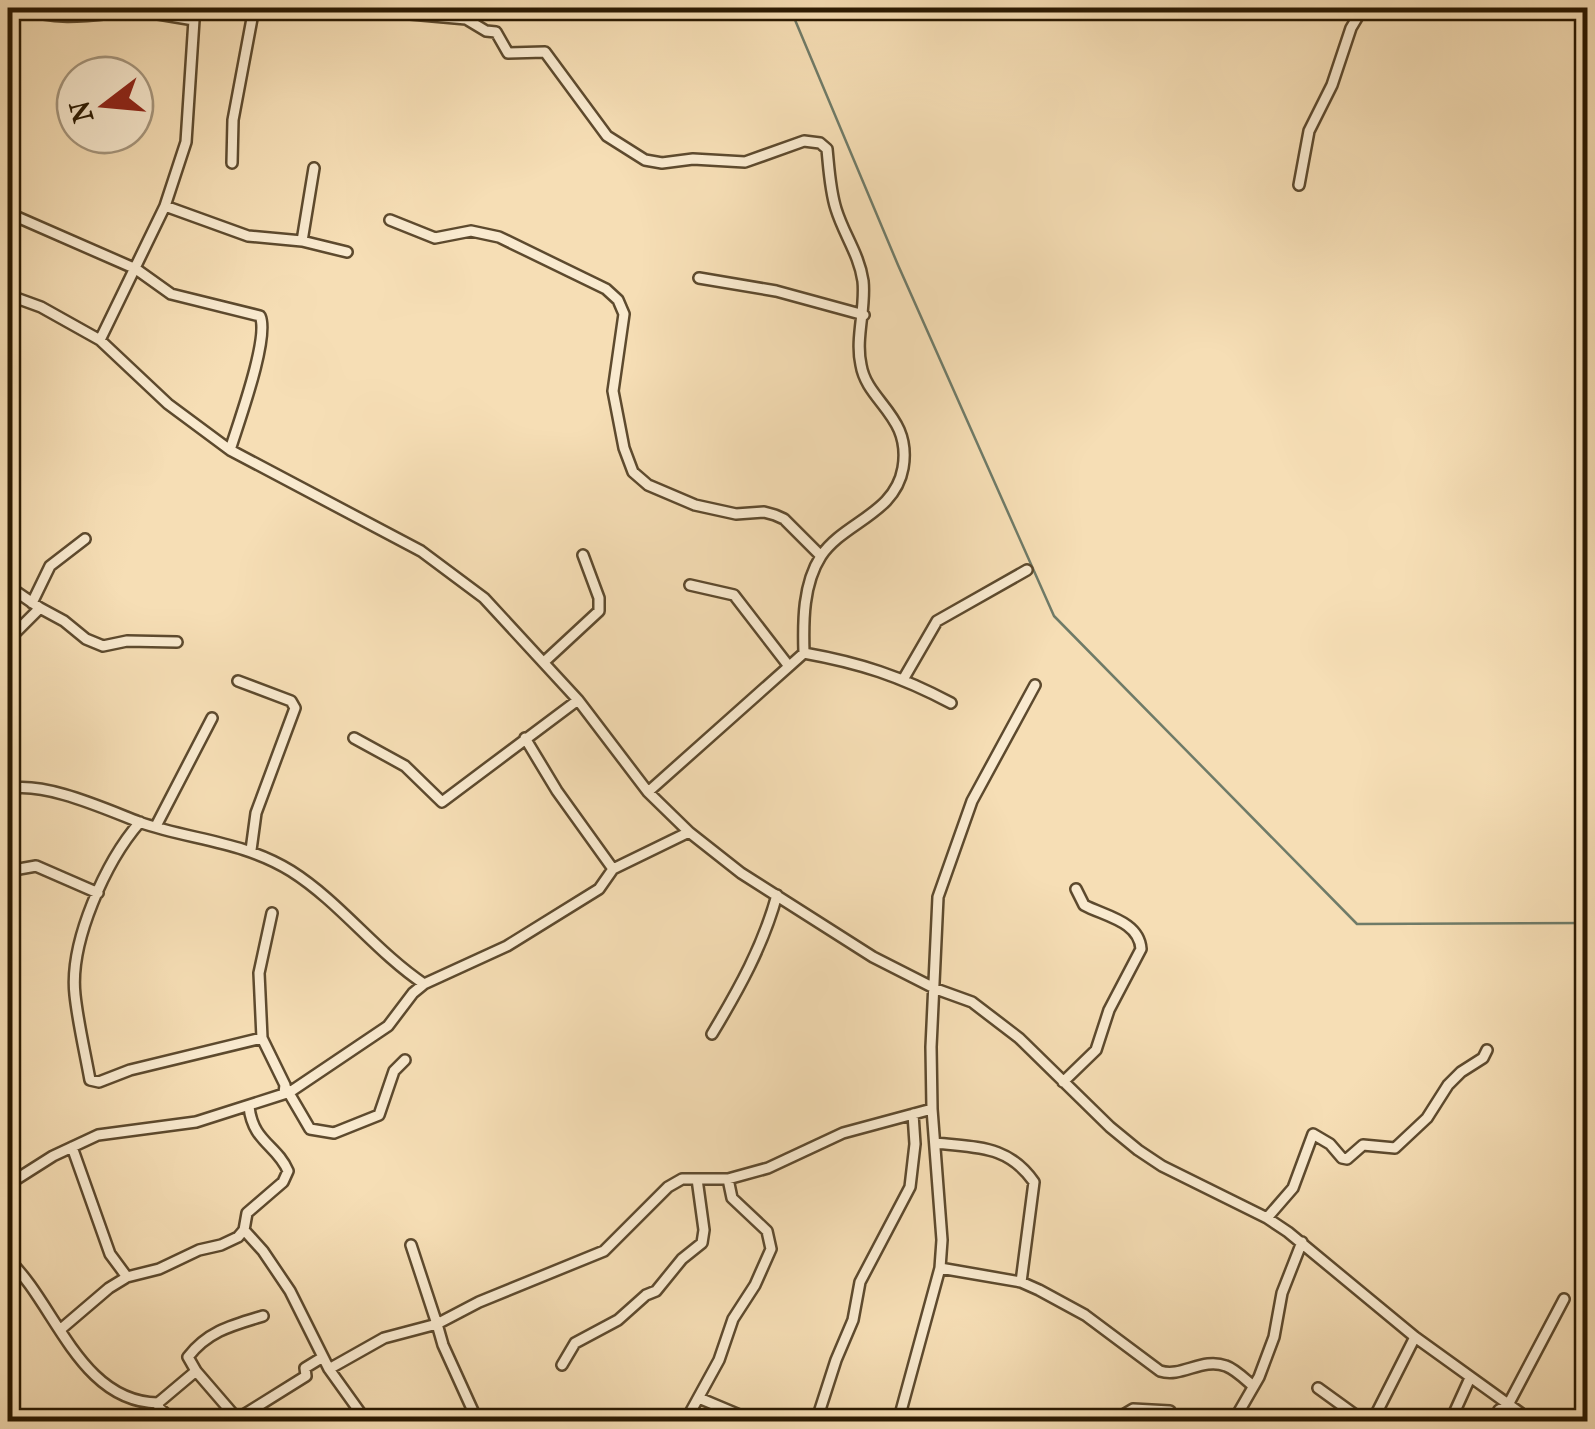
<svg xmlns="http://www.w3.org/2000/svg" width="1595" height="1429" font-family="'IM FELL French Canon',serif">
<rect width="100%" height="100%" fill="#f6deb5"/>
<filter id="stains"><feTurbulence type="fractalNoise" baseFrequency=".002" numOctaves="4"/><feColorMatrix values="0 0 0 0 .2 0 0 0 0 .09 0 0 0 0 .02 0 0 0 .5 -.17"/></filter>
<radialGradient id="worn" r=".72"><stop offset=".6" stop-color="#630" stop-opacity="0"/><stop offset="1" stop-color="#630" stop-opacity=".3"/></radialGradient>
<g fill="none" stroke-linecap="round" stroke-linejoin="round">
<path stroke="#6f7b68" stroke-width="2.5" d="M790,8L898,265L1054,616L1357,924L1588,923"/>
<g stroke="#5d4a2e" stroke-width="14">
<path id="street" d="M24,8C61,24 104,12 144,10
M343,8L466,19L486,31L496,32L508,53L545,52L607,136L645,160L662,163L693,159L745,162L804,141L820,143L827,149C829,169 830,190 836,209C844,235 859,254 863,281C866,309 855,338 861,365C867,402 912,416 903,468C895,514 844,522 821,556C803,584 803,621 804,653
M143,9L152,13L194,20
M232,163L233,120L254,8
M1299,185L1309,131L1332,85L1351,28L1363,8
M165,206L248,236L302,241L347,252
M8,213L136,269L171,294L260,316C270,337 238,424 230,450
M390,220L435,238L471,231L499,237L606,289L618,300L624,314L613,391L624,448L633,472L648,485L695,505L736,514L764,512L775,515L784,519L821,556
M302,241L314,168
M699,278L776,291L864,315
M8,295L41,307L100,340L168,404L230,450L421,551L484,598L578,700L648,792L689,832L741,873L873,957L936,989L972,1002L1019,1038L1110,1127L1138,1150L1162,1166L1267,1218L1288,1232L1415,1337L1533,1422
M100,340L165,206L186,142L194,20L198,8
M690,585L734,595L788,665
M8,586L40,608L8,640
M32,603L50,566L85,539
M40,608L64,621L86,639L103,646L127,641L177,642
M544,662L599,611V598L583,555
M904,678L937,621L1027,570
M238,681L291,701L295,708L256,813L251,850
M354,738L405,766L442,802L578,700
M525,738L557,791L613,869
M8,789C44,781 105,809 139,822C190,840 243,841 291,871C340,902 375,951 424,984
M648,792L804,653C860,663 900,676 951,703
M140,822C106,861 69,942 75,995C78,1023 85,1052 90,1080L99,1082L130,1070L262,1038
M156,826L212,718
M8,871L36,866L98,893
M272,913L259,973L262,1038L285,1085L284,1093
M712,1034C739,989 763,946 777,895
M1063,1082L1096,1050L1109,1010L1141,949C1139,921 1104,916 1084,905L1076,889
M286,1088L310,1129L334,1133L379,1115L394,1071L405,1060
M8,1093V1107
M249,1107C253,1142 277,1145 288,1171L283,1182L247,1213L244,1230L263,1251L290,1291L329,1369L367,1422
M936,1143C978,1148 1008,1145 1034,1182L1021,1282
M8,1190L12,1182L53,1156L98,1135L196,1122L290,1092L388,1026L413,993L424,984L507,946L599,889L613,869L689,832
M1267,1218L1293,1188L1313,1134L1330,1144L1342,1158L1347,1159L1363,1145L1395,1148L1427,1118L1448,1085L1461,1072L1483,1058L1487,1050
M8,1259C56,1305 80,1402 158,1403
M940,1268L1021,1282L1039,1290L1085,1315L1160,1371C1182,1378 1202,1357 1226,1366C1235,1369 1246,1380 1253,1386
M127,1277L159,1269L199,1250L221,1245L238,1237L244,1230
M61,1329L109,1288L127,1277L110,1254L72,1147
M562,1365L575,1343L618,1320L646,1295L656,1291L682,1259L702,1243L704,1230L697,1179
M329,1369L384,1338L437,1324L411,1245
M196,1371L188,1357C208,1331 233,1325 263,1316
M1318,1388L1365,1422
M699,1398L756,1422
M899,1417L917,1422
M237,1419L306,1376L305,1368L323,1357
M175,1422L159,1408L158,1403L196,1371L240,1422
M478,1422L443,1345L437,1324L479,1302L604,1251L668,1187L682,1179H728L768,1168L843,1133L932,1109
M685,1422L719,1360L733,1319L755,1285L771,1249L767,1231L732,1198L728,1179
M816,1422L836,1360L853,1320L860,1282L910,1187L915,1144L913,1114
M898,1422L940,1268L942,1240L932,1109L931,1047L938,897L972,801L1035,685
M1103,1422L1118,1418L1133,1409L1170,1411
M1233,1422L1259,1377L1274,1337L1282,1293L1302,1242
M1372,1422L1415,1337
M1450,1422L1470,1378
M1493,1422L1499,1410L1508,1405L1564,1299"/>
</g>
<use href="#street" stroke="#f9eacf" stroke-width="9"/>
</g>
<rect width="1595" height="1429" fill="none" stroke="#f6deb5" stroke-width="40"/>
<rect x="10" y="10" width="1575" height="1409" fill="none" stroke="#2a1901" stroke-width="5"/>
<rect x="20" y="20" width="1555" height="1389" fill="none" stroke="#2a1901" stroke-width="2.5"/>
<g transform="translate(105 105) rotate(254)"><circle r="48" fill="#f9eacf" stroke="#a6967d" stroke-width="2.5"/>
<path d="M0-8L18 38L0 25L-18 38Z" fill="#8f2418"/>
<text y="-15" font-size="28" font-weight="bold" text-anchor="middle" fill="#2a1901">N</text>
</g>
<rect width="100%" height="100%" filter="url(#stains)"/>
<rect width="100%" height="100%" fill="url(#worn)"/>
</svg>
